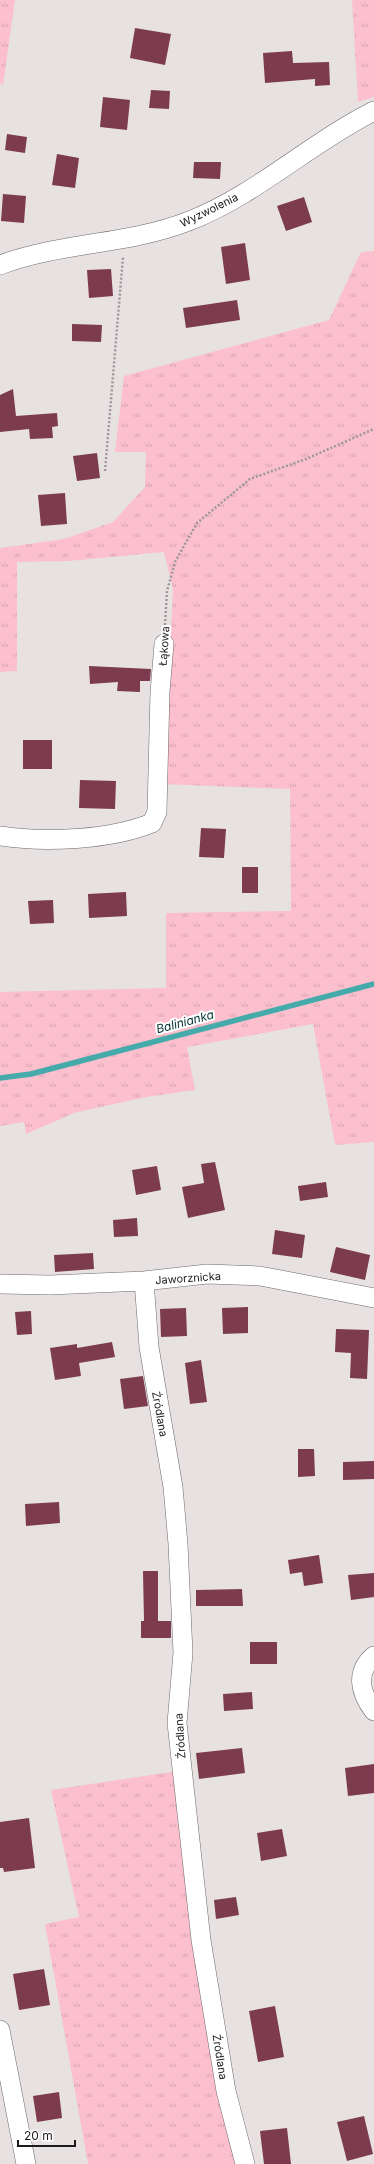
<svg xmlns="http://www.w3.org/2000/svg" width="374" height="2164" font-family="Inter,sans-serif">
<defs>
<pattern id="grass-tufts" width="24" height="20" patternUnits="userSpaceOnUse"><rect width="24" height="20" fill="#fbbfce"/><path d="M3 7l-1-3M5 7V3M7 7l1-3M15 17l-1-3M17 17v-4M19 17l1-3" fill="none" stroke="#d7a4b0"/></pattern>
</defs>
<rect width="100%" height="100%" fill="#e7e1e2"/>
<path fill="url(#grass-tufts)" d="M0,0H15L3,85L0,82Z
M352,0H374V97L358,102Z
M374,251V1142L335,1145L313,1024L187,1047L195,1090L146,1097L74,1113L26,1134L24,1122L0,1126V992L166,988V913L291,911L290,789L164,784L173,589L164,552L68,561L17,562V671L0,672V548L64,539L113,522L145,487L146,452H115L124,376L329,320L361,252Z
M178,1771L238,2164H88L45,1924L79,1917L51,1790Z"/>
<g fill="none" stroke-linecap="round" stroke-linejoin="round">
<path stroke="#44abaa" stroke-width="5.5" d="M0,1078L31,1074L374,984"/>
</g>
<path fill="#7d3b50" d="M135,28L171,34L165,65L130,58Z
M292,51L293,63L329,62L330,85L315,86V79L265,83L263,53Z
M151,90L170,91L169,109L149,108Z
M103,97L130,100L127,130L100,127Z
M7,134L27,137L25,153L5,150Z
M57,154L79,158L75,188L52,185Z
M194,162H221L220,179L193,178Z
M3,194L26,196L24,223L1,221Z
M304,197L312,222L286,231L277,206Z
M245,243L250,280L226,284L221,247Z
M111,269L113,296L89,298L87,270Z
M237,300L240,320L186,328L183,308Z
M72,324L102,325L101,342L72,341Z
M13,389L16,416L57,413L58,426L52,427L53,438L30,439L29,429L0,432V395Z
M97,453L100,478L77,481L73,456Z
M65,493L67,524L41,526L38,495Z
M89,666L151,669L150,681H140V692L117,691L118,682L90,684Z
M23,740H52V769H23Z
M80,780L116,781L115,809L79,808Z
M201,828L226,829L224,858L199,857Z
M242,867H258V893H242Z
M126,892L127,916L89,918L88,894Z
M53,900L54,923L30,924L28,901Z
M215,1162L225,1210L188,1218L182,1187L204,1183L201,1164Z
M157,1166L161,1190L136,1195L132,1170Z
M326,1182L328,1197L300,1201L298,1186Z
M137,1218L138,1236L114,1237L113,1220Z
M275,1230L305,1235L302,1258L272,1254Z
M336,1247L370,1255L365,1280L330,1272Z
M93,1253L94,1269L55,1272L54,1255Z
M248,1307V1333L223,1334L222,1308Z
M186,1308L187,1336L161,1337L160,1309Z
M31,1311L32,1334L17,1335L15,1312Z
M336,1329L369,1330L367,1379L350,1378L351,1353L335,1352Z
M112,1342L115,1357L79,1363L81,1376L55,1380L50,1348L77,1344V1348Z
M201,1360L207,1402L190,1404L185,1363Z
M143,1376L148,1406L124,1409L120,1379Z
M298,1449H314L315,1476L298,1477Z
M374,1461V1479L343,1480V1462Z
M59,1502L60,1523L26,1526L25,1504Z
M319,1555L323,1583L304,1586L302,1572L290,1574L288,1560Z
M143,1571H158V1621H171V1638H141V1621H144Z
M374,1573V1597L351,1600L348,1575Z
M242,1589L243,1606H196V1590Z
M250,1642H277V1664H250Z
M252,1692L253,1709L224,1711L223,1694Z
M242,1748L245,1773L199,1779L196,1753Z
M374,1764V1793L348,1796L345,1768Z
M29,1818L35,1868L4,1872L3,1868H0V1822Z
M282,1829L287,1856L261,1861L257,1833Z
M236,1897L239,1915L216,1919L214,1900Z
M44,1969L50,2005L19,2010L13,1974Z
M275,2006L284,2057L258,2062L249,2011Z
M59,2092L62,2118L37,2122L33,2096Z
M364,2116L373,2154L347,2161L337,2122Z
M287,2128L291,2164H264L260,2131Z"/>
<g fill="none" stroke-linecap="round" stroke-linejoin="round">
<g stroke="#6e696a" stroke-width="20">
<path id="minor" d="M0,265C61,242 128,245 189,221C256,195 310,143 374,111
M0,836C44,843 110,840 152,823L157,812L160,692L164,644
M144,1281L149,1347L173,1487L178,1544L183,1653L177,1723L201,1940L226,2091L245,2164
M0,1284L50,1285L144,1281L207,1274L260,1276L374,1298
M374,1656C355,1672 360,1693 374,1711
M0,2030L26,2164"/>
</g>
<path stroke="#9c9798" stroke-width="2.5" stroke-dasharray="2 2" stroke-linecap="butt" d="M105,471L123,257
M165,625L167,591L175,562L197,523L250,479L306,459L374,429"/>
<use href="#minor" stroke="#fff" stroke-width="19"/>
</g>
<g text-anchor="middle" stroke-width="4" stroke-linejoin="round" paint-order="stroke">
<g font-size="11" fill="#1d1b1b" stroke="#fff">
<text transform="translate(209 210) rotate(-26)" y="4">Wyzwolenia</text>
<text transform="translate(164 646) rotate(-86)" y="4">Łąkowa</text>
<text transform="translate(188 1278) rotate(-4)" y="4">Jaworznicka</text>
<text transform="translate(160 1414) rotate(80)" y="4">Źródlana</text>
<text transform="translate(180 1736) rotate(-94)" y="4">Źródlana</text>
<text transform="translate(220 2057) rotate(81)" y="4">Źródlana</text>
</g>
<g font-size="12" font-style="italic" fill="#003131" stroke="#fff">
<text transform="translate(185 1022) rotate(-15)" y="4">Balinianka</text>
</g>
</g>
<path d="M18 2140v6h57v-6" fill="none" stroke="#1d1b1b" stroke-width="2"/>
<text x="24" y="2140" font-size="12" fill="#1d1b1b" stroke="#ffffff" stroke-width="3" paint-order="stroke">20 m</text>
</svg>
